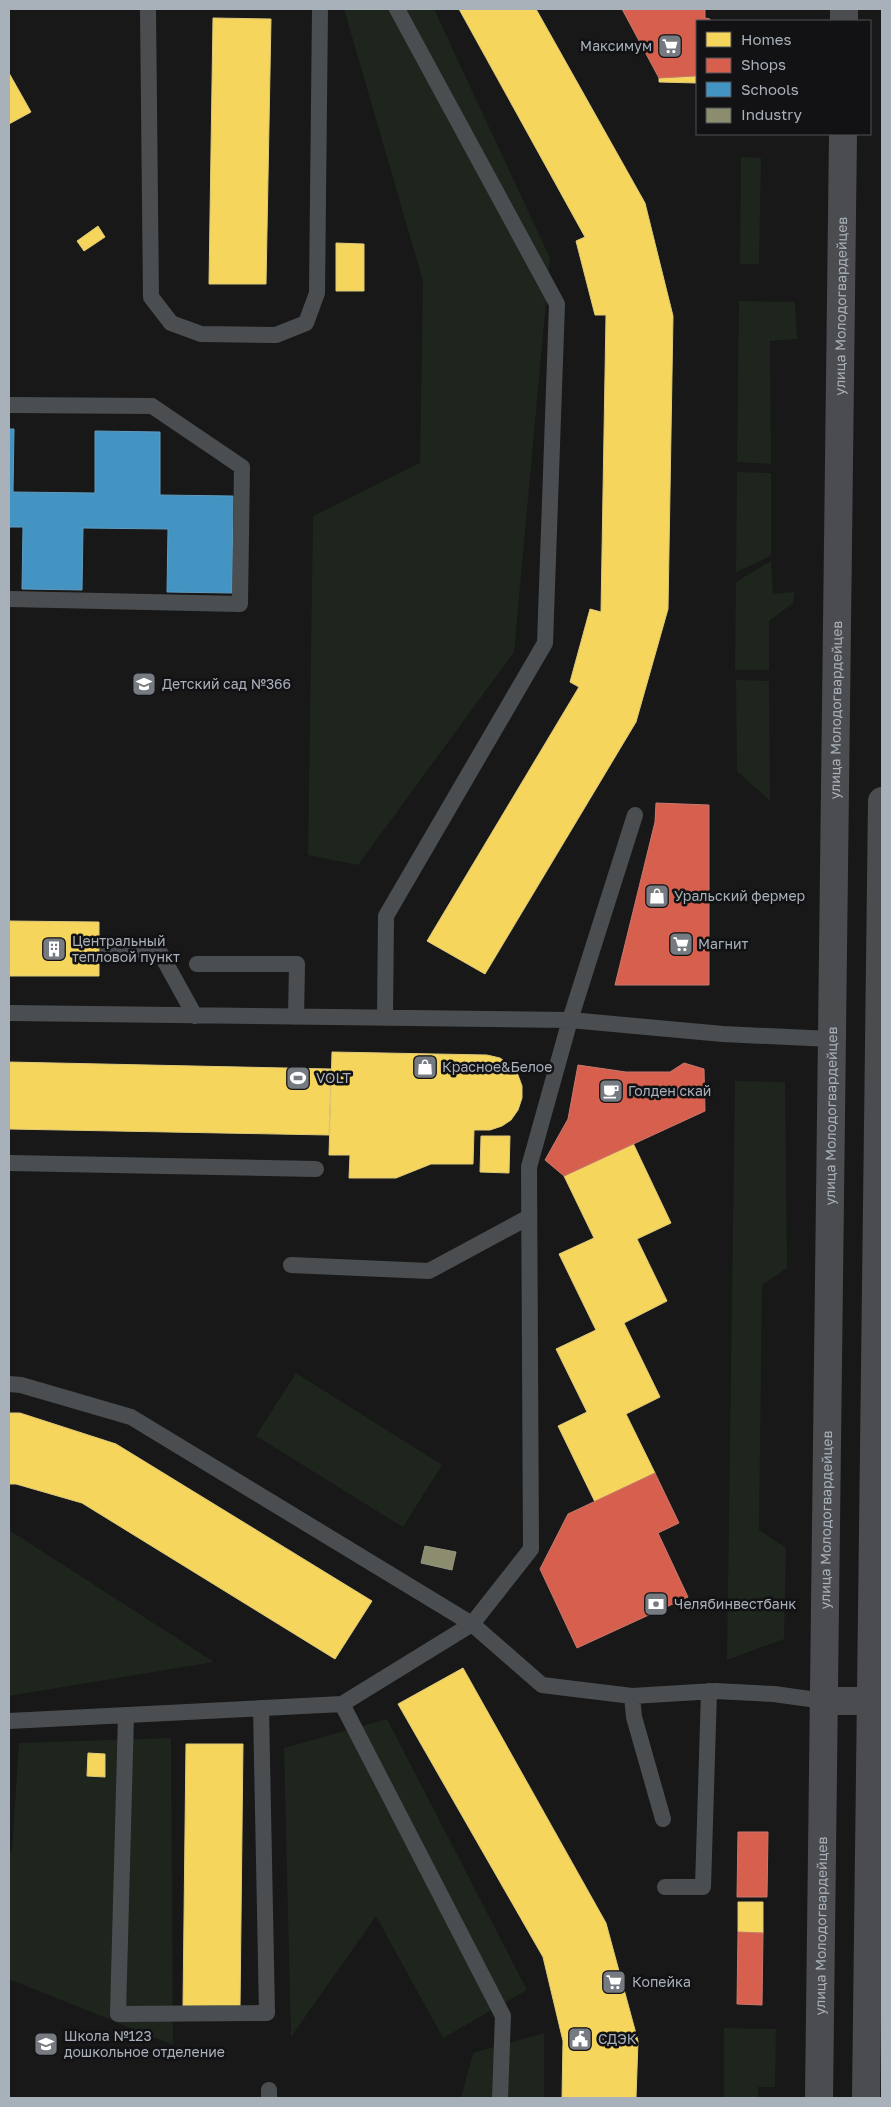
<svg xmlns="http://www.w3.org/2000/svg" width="891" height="2107" font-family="'Golos Text',sans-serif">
<rect width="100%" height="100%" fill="#181818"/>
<path fill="#1d251d" d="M344,9H434L550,258L514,652L358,865L308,855L313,516L420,463L423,281Z
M741,157L761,158L759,264H740Z
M739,301L795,302L797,339L770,341L771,464L737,462Z
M737,472L771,473V556L736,572Z
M771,561L773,594L795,592L793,603L769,621V670H735L736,582Z
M736,680L769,681L770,801L737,771Z
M735,1081L785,1082L787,1268L762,1285L759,1530L786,1548L784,1639L727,1660Z
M296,1373L442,1465L403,1527L256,1436Z
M9,1530L214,1662L9,1696Z
M387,1719L527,1990L443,2038L376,1916L291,2037L284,1748Z
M171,1738L173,2045L9,1979V1852L12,1850L19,1743Z
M724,2028L776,2029L775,2087H758V2098H724Z
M544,2033V2098H461L473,2053Z"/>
<path fill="#f6d55c" stroke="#dfca78" d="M459,9H536L645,203L673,316L668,609L636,722L485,974L427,941L579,687L570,682L590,609L601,612L606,315H595L576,241L585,237Z
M213,18L271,19L266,284H209Z
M697,70V83L659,82V78L695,76Z
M9,73L31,112L9,124Z
M98,226L105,237L84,251L77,241Z
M336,243L364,244V291H336Z
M9,921L99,922V976H9Z
M332,1052L487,1055L500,1058L511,1066L518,1075L522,1086V1098L518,1110L511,1120L502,1126L490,1130H474L473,1164H431L396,1178H349L350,1155H329Z
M9,1062L331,1069L329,1135L9,1129Z
M481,1136H510L509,1173L480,1172Z
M633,1143L671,1223L637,1239L667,1301L624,1323L660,1397L626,1414L655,1473L595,1502L558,1426L587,1412L556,1349L596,1330L559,1254L594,1238L564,1176Z
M9,1413H20L116,1444L372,1601L335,1659L82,1503L16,1484H9Z
M463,1668L606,1923L638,2041L636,2098H562L563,2041L543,1957L398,1704Z
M186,1744H243L240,2007L183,2006Z
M88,1753L105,1754V1777L87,1776Z
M738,1902H763V1933L738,1932Z"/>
<path fill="#d6604d" stroke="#c8786e" d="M622,9H705V18L710,19V21H697V70L695,76L659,78Z
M656,803L709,805V985H615L655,822Z
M684,1063L704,1069L705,1111L564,1176L545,1160L568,1119L578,1065L626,1072H670Z
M655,1473L679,1523L658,1533L688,1597L577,1648L540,1569L568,1514Z
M738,1832H768L767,1897H737Z
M738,1932L763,1933L762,2005L737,2004Z"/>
<path fill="#4393c3" stroke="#619cc0" d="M9,429H14L13,492L95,493V431L160,432V495L233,496L232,593L167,592L168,529L83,528L82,590L22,589L23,527H9Z"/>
<path fill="#8c8c6e" stroke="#949785" d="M425,1546L456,1552L452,1570L421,1563Z"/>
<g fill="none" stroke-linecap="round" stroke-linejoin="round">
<path stroke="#4b4e51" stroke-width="16" d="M148,9L151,297L171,323L201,334L276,335L306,323L317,293L320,9
M9,405L152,406L242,467L240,604L9,599
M108,951L158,949L195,1016
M197,964H297L296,1017
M9,1013L570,1020L723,1034L831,1039
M385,1018L386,916L545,643L557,304L397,9
M9,1163L316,1169
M291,1265L429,1271L529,1217
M9,1384L21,1385L131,1417L472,1624L531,1549L529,1167L570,1020L635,815
M632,1696L634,1717L663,1819
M342,1704L503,2016L500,2098
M126,1715L118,2014L267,2013L261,1708
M9,1721L342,1704L472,1624L542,1685L632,1696L715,1691L774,1694L824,1701
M665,1887H703L709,1691
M269,2098V2090"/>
<g stroke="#4a4c4f" stroke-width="28">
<path d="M844,21V9"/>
<path d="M824,1701H870L882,1705"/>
<path id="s1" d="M819,2098L843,134"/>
<path d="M866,2098L882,801"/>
</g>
</g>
<defs>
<g id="supermarket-square" transform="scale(1.25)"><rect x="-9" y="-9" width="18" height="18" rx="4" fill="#767b81" stroke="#121214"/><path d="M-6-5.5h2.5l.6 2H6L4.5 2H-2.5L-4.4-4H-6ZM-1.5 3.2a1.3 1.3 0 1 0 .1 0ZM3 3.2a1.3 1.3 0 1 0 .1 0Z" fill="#fff"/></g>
<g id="school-square" transform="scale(1.25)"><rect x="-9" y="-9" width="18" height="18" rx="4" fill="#767b81" stroke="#121214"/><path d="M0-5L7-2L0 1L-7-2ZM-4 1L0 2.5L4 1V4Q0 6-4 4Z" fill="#fff"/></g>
<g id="shop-square" transform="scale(1.25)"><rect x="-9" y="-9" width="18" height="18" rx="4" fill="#767b81" stroke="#121214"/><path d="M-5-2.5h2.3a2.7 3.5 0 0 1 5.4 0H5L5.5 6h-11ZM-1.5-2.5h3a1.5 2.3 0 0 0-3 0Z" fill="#fff"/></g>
<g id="building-square" transform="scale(1.25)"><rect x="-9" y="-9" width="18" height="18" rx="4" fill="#767b81" stroke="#121214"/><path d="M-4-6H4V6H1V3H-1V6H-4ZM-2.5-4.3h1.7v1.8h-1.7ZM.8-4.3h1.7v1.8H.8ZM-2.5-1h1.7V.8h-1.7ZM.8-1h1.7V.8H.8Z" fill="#fff"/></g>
<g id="stadium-square" transform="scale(1.25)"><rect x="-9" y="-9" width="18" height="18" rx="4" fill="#767b81" stroke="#121214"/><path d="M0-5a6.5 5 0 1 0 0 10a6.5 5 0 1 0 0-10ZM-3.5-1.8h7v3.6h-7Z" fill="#fff"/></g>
<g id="cafe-square" transform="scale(1.25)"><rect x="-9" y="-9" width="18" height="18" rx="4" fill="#767b81" stroke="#121214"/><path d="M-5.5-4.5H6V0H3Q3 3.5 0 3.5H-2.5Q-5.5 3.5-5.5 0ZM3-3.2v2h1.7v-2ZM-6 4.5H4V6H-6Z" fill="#fff"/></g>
<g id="bank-square" transform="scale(1.25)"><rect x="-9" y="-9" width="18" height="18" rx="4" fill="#767b81" stroke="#121214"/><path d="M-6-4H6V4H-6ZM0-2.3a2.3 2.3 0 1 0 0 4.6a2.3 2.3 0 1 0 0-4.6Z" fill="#fff"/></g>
<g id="civic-square" transform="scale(1.25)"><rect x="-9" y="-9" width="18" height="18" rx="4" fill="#767b81" stroke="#121214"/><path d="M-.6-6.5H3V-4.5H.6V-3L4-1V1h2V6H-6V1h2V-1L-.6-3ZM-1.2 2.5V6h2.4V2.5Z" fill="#fff"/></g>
</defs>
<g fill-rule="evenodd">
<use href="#supermarket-square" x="670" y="46"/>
<use href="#school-square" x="144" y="684"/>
<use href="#shop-square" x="657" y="896"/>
<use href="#supermarket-square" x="681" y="944"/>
<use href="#building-square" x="54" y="949"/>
<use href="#shop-square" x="425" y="1067"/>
<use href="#stadium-square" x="298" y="1078"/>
<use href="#cafe-square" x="611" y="1091"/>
<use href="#bank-square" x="656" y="1604"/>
<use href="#supermarket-square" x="614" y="1982"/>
<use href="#civic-square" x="580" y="2039"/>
<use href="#school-square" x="46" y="2044"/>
</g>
<g text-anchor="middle" stroke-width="5" stroke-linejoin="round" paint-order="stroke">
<g font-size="14" fill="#a8b0ba" stroke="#121214" text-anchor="start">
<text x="652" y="51" text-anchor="end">Максимум</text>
<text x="162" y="689">Детский сад №366</text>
<text x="674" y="901">Уральский фермер</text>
<text x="72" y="946">Центральный<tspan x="72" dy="16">тепловой пункт</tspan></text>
<text x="698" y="949">Магнит</text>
<text x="442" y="1072">Красное&amp;Белое</text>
<text x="316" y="1083">VOLT</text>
<text x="628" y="1096">Голден скай</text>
<text x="674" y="1609">Челябинвестбанк</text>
<text x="632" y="1987">Копейка</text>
<text x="64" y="2041">Школа №123<tspan x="64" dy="16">дошкольное отделение</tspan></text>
<text x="598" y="2044">СДЭК</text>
</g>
<g font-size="14" fill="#a8b0ba" stroke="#121214">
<text dy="5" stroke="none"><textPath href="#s1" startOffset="1792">улица Молодогвардейцев</textPath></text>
<text dy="5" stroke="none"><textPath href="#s1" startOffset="1388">улица Молодогвардейцев</textPath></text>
<text dy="5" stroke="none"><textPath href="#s1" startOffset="982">улица Молодогвардейцев</textPath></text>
<text dy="5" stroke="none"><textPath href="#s1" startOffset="578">улица Молодогвардейцев</textPath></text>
<text dy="5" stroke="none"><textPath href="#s1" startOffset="172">улица Молодогвардейцев</textPath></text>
</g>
</g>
<rect width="891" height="2107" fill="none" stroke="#a8b0ba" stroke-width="20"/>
<rect x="696" y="20" width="175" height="115" fill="#121214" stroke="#4e5156"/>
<rect x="706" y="32" width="25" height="15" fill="#f6d55c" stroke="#4e5156"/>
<text x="741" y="45" font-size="15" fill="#a8b0ba">Homes</text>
<rect x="706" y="58" width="25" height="15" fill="#d6604d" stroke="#4e5156"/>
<text x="741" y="70" font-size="15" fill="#a8b0ba">Shops</text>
<rect x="706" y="82" width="25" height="15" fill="#4393c3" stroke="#4e5156"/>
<text x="741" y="95" font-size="15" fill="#a8b0ba">Schools</text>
<rect x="706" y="108" width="25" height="15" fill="#8c8c6e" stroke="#4e5156"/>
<text x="741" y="120" font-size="15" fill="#a8b0ba">Industry</text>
</svg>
